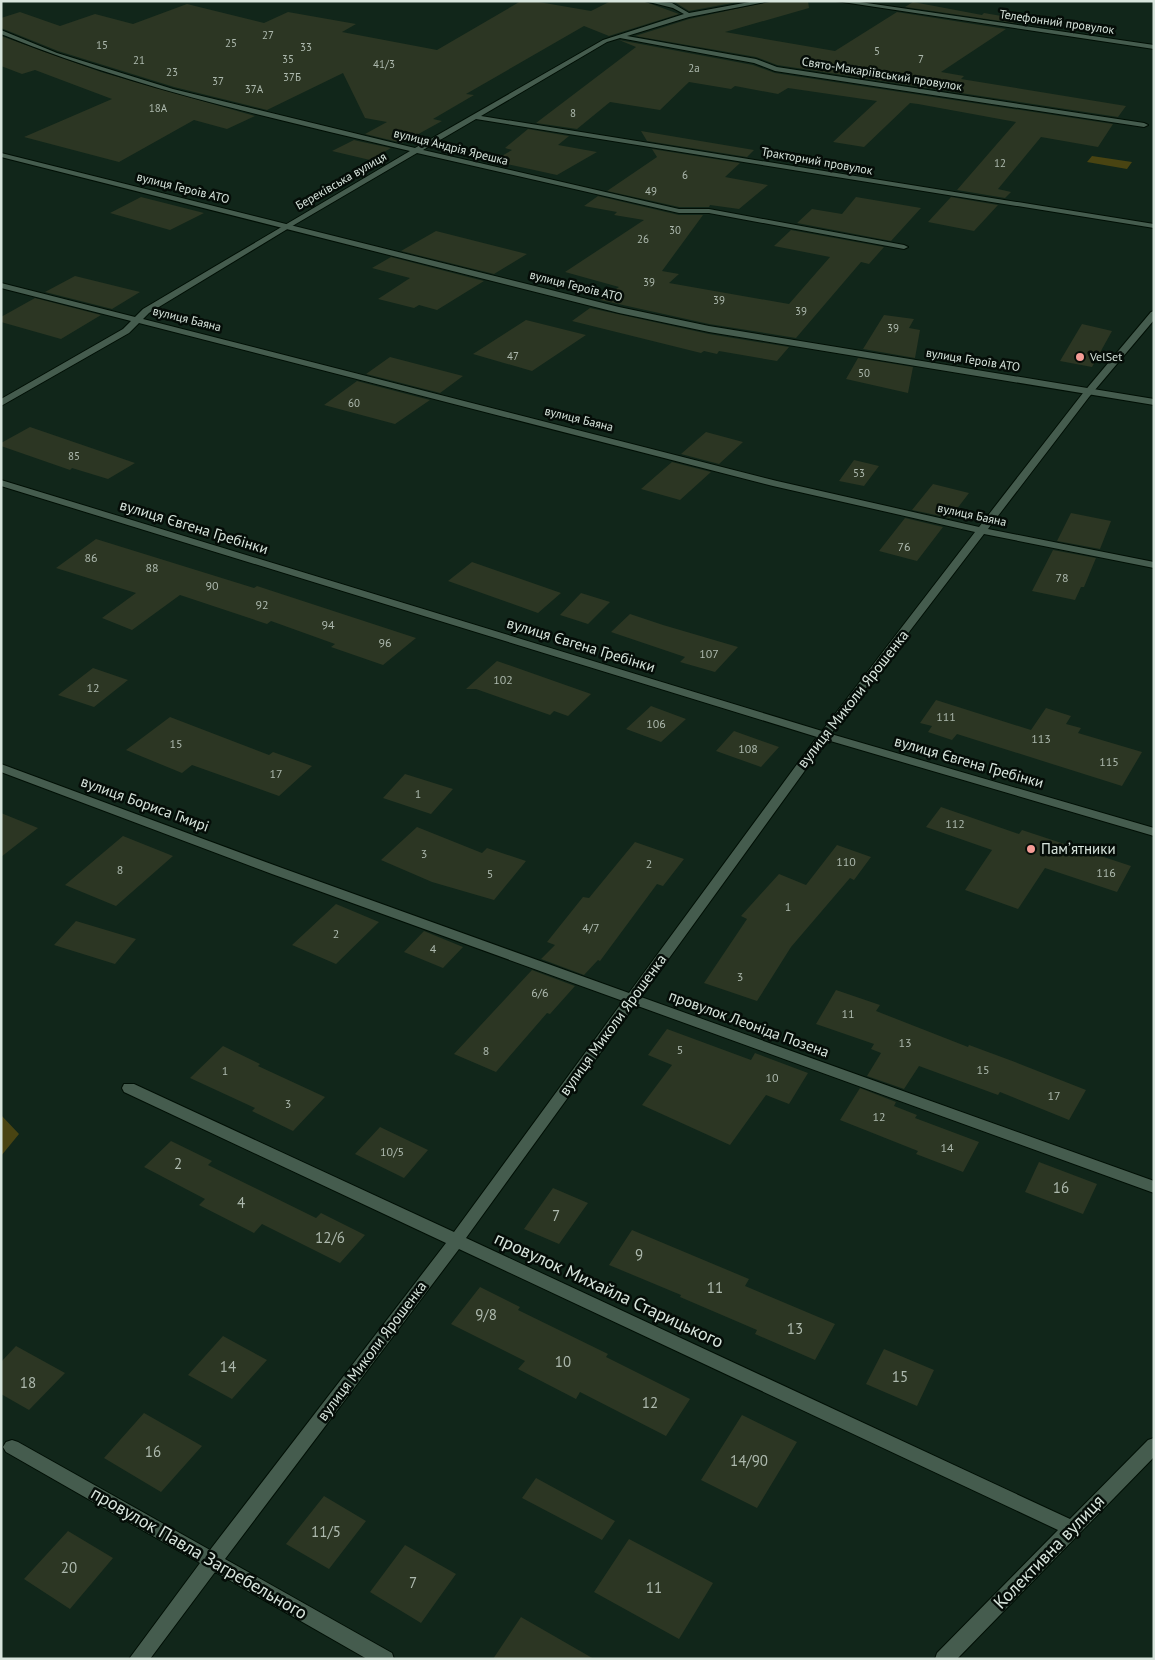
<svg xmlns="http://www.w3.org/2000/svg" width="1155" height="1660" font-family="'PT Sans',sans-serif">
<rect width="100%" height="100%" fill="#11261a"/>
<path fill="#494412" d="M1092,156L1132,162L1127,169L1087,162Z
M1,1115L19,1134L1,1156Z"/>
<path fill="#2c3623" d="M521,1H533L591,11L611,1H643L679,14L609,36L584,26L466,94L474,95L433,119L442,121L402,143L365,134L387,122L365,118L343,73L267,110L174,87L58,51L1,28V18L20,12L60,26L95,14L133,24L187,4L264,23L288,12L356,24L342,32L437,50Z
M673,1H743L689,11Z
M772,1H808L809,8L725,32L835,51L897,12L1006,29L941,72L964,76L961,79L1126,106L1118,117L777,65L756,57L635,36L689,19Z
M913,2L982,15L984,13L1020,19L1014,23L905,7Z
M1,36L101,72L255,116L227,129L194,120L119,162L24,137L112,99L35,70L22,74L1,66Z
M619,40L753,65L775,73L1113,124L1098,147L1041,137L998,189L1011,192L1005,198L957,190L1016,122L918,104L910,103L864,147L833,142L877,101L788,88L778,94L735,86L731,89L689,82L660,110L610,102L577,129L536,123L636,47Z
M528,129L569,136L558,145L597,152L557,175L493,161L512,150L505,148Z
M641,131L754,150L747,157L647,141Z
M354,140L358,141L391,148L370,160L332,151Z
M652,149L740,163L725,177L768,185L739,209L710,205L709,207H679L607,191L657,157Z
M598,196L679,215H703L662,271L679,274L669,283L789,304L830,257L774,246L791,230L884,247L869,264L861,262L796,338L709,324L600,300L619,287L565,272L644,220L614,215L617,212L584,206Z
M141,197L204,213L170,230L110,213Z
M856,197L921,208L891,241L797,223L812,209L842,214Z
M951,197L998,205L974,231L928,222Z
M436,231L527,254L494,274L401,251Z
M391,257L484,281L437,310L419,305L414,308L378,299L410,278L372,268Z
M75,276L140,292L112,309L45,292Z
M35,298L101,315L61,339L1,322V317Z
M590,308L709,334L789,347L777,361L719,351L717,354L704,351L701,353L572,321Z
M884,315L914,319L909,328L920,330L915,358L863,349Z
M526,320L586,335L532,371L473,354Z
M1082,324L1112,331L1092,367L1060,361Z
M390,357L463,376L440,393L366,374Z
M858,358L913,367L908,393L846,379Z
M357,381L430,400L395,424L324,405Z
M30,427L135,463L108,479L72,468L70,470L1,446V443Z
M706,432L743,442L719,464L681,454Z
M854,460L879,466L864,486L839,481Z
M672,462L711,472L680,500L641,489Z
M933,484L969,493L950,518L912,510Z
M1071,513L1111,521L1100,549L1057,541Z
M905,518L943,527L917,561L879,551Z
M96,539L254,588L257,586L416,638L383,665L331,647L335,644L271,621L267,624L180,595L132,630L102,618L136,593L56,568Z
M1053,550L1096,558L1084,587H1081L1075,600L1032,591Z
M472,562L561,593L538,613L448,581Z
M581,593L610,602L588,624L560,615Z
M630,614L663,625L738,647L715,672L680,662L685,657L611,632Z
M497,661L591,694L568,716L554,711L550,715L476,689H466Z
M93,668L128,680L94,707L58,695Z
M936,700L1031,730L1046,708L1071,716L1066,724L1081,728L1078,733L1142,752L1122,786L957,734L952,740L928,732L932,726L920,723Z
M651,706L686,719L661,742L626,729Z
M170,717L269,755L273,752L312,766L279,796L192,765L182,773L126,750Z
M734,731L779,747L761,767L716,751Z
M405,774L453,789L431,814L383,798Z
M941,807L1019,834L1022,830L1131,866L1117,892L1045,868L1018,909L965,890L992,850L926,827Z
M1,813L38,828L1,857Z
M417,827L482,853L487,848L526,861L494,900L432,882L381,860Z
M123,836L173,856L116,906L65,885Z
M635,842L684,859L663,886L657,884L600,961L598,960L584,975L541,959L555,945L547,942L583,897L589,898Z
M837,845L871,857L854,880L850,878L791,947L757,1001L704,983L747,919L741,916L779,874L806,885Z
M336,904L379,922L336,964L292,945Z
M76,921L136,939L115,964L54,945Z
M424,931L463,947L443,968L404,952Z
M532,970L575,986L550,1014L547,1013L496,1072L454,1054Z
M836,990L880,1005L876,1011L968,1047L969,1045L1015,1062L1086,1090L1069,1120L1000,1092L998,1095L919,1066L904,1089L867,1076L881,1053L871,1049L874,1044L816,1024Z
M667,1029L751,1060L755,1053L808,1073L789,1104L766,1095L730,1145L642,1105L672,1065L648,1055Z
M223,1046L260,1064L258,1066L325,1097L293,1131L252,1111L255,1108L190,1078Z
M860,1088L896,1102L894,1106L917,1115L915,1118L979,1142L963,1172L916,1154L918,1151L840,1120Z
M380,1127L428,1150L404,1178L355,1154Z
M171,1141L212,1161L208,1165L316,1218L321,1213L365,1235L340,1263L262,1224L254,1233L199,1205L205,1199L144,1167Z
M1039,1162L1097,1184L1083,1214L1025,1192Z
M553,1188L588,1203L559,1244L524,1229Z
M632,1230L749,1279L745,1286L835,1324L815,1360L755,1334L757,1330L680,1297L681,1295L609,1265Z
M480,1287L520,1307L518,1310L608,1354L606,1357L690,1399L666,1436L580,1392L576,1399L518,1369L525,1361L451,1324Z
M223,1336L267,1360L232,1399L188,1375Z
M16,1346L65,1373L29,1410L1,1394V1362Z
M884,1349L934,1370L917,1406L866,1384Z
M144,1413L202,1446L161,1492L104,1458Z
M742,1415L797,1442L757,1508L701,1480Z
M536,1478L615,1521L602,1540L522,1498Z
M324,1496L366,1521L329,1569L286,1544Z
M68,1531L113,1558L70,1609L24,1579Z
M629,1539L713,1583L679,1639L594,1592Z
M405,1545L456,1574L421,1623L370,1592Z
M521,1617L594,1659H493Z"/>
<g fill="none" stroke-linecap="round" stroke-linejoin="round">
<g stroke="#000f05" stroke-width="2">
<path id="minor" d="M645,1L672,3L689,13L755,1H770L689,17L627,36L756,59L777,67L1144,123L1148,125L1144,127L775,71L754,63L620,38L607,42L481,116L1154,224V228L476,119L423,150L679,209H709L904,245L908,247L904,249L709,213H679L417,153L294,225L149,313L143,319L777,481L979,527L1083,393L1151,312L1154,311V320L1089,397L988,529L1154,562V568L984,534L831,734L1154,828V836L827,740L641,997L1154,1181V1193L635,1005L466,1238L1070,1519L1148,1440L1154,1438V1457L957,1659H935L937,1653L1058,1530L459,1249L225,1559L392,1653L394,1659H367L215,1572L150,1659H129L200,1563L6,1452L3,1447L6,1442L12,1440L18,1442L210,1550L446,1243L124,1092L122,1088L124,1084H134L454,1232L623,1001L272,874L1,772V764L282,868L629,993L817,737L1,486V480L822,731L975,532L773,486L139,323L129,333L1,406V399L123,329L131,321L1,288V283L135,317L143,309L410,151C272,118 133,88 1,34V30L57,53L173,89L415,148L603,40L684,14L673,8Z
M836,1H853L1154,45V49Z"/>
</g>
<g stroke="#000f05" stroke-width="2">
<path id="tertiary" d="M1,153L619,307L709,326L1154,399V405L709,332L619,313L1,157Z"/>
</g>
<use href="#minor" fill="#455c4e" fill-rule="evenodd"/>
<use href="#tertiary" fill="#455c4e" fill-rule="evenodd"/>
</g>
<g fill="#f59c96" stroke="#050d08" stroke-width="2">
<circle cx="1080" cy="357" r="5"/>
<circle cx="1031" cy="849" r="5"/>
</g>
<g text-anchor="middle" stroke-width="5" stroke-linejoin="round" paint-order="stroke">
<g font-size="11" fill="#adb9ae">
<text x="268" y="39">27</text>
<text x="231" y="47">25</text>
<text x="102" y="49">15</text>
<text x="306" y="51">33</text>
<text x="877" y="55">5</text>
<text x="288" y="63">35</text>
<text x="921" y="63">7</text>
<text x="139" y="64">21</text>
<text x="384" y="68">41/3</text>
<text x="694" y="72">2а</text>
<text x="172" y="76">23</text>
<text x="292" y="81">37Б</text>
<text x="218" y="85">37</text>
<text x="254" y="93">37А</text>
<text x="158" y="112">18А</text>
<text x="573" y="117">8</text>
<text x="1000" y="167">12</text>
<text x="685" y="179">6</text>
<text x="651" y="195">49</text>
<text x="675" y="234">30</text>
<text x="643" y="243">26</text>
<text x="649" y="286">39</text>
<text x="719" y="304">39</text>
<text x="801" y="315">39</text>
<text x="893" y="332">39</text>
<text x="513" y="360">47</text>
<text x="864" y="377">50</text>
<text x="354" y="407">60</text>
<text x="74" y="460">85</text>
<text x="859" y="477">53</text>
</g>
<g font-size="12" fill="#d8e5dd" stroke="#050d08">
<text transform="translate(1057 22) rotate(8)" y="4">Телефонний провулок</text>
<text transform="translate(882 74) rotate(9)" y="4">Свято-Макаріївський провулок</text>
<text transform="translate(451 147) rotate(14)" y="4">вулиця Андрія Ярешка</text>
<text transform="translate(817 161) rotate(10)" y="4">Тракторний провулок</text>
<text transform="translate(341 181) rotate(-30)" y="4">Береківська вулиця</text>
<text transform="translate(183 188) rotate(14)" y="4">вулиця Героїв АТО</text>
<text transform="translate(576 286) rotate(14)" y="4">вулиця Героїв АТО</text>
<text transform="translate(187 319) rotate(14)" y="4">вулиця Баяна</text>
<text transform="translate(973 360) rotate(9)" y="4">вулиця Героїв АТО</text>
<text transform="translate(579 419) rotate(14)" y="4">вулиця Баяна</text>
<text transform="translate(972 515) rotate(12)" y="4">вулиця Баяна</text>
</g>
<g font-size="12" fill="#d8e5dd" stroke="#050d08" text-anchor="start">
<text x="1090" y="361">VelSet</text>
</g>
<g font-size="12" fill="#adb9ae">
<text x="904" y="551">76</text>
<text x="91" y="562">86</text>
<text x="152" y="572">88</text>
<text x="1062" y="582">78</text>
<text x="212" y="590">90</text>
<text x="262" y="609">92</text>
<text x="328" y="629">94</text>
<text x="385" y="647">96</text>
<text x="709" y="658">107</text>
<text x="503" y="684">102</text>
<text x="93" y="692">12</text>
<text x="946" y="721">111</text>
<text x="656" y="728">106</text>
<text x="1041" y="743">113</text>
<text x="176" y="748">15</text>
<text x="748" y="753">108</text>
<text x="1109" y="766">115</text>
<text x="276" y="778">17</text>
<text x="418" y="798">1</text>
<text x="955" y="828">112</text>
<text x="424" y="858">3</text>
<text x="846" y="866">110</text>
<text x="649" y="868">2</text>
<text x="120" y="874">8</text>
<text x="1106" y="877">116</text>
<text x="490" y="878">5</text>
<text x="788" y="911">1</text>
<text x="591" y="932">4/7</text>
<text x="336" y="938">2</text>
<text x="433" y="953">4</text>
<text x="740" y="981">3</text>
<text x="540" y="997">6/6</text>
<text x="848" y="1018">11</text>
<text x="905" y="1047">13</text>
<text x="680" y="1054">5</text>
<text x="486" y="1055">8</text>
<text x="983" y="1074">15</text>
<text x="225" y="1075">1</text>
<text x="772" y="1082">10</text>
<text x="1054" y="1100">17</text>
<text x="288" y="1108">3</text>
<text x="879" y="1121">12</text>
<text x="947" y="1152">14</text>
<text x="392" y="1156">10/5</text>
</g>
<g font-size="15" fill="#d8e5dd" stroke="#050d08">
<text transform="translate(194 527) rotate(17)" y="5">вулиця Євгена Гребінки</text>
<text transform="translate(581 645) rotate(17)" y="5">вулиця Євгена Гребінки</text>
<text transform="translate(853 699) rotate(-52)" y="5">вулиця Миколи Ярошенка</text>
<text transform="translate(969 762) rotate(16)" y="5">вулиця Євгена Гребінки</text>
<text transform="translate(145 804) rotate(20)" y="5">вулиця Бориса Гмирі</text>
<text transform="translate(749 1024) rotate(20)" y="5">провулок Леоніда Позена</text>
<text transform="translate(613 1025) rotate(-54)" y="5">вулиця Миколи Ярошенка</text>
<text transform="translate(372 1351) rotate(-53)" y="5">вулиця Миколи Ярошенка</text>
</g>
<g font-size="15" fill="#d8e5dd" stroke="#050d08" text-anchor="start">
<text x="1041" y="854">Памʼятники</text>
</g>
<g font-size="15" fill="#adb9ae">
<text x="178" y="1169">2</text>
<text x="1061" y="1193">16</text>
<text x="241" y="1208">4</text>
<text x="556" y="1221">7</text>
<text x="330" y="1243">12/6</text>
<text x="639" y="1260">9</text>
<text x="715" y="1293">11</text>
<text x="486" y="1320">9/8</text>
<text x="795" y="1334">13</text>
<text x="563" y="1367">10</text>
<text x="228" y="1372">14</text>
<text x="900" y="1382">15</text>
<text x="28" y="1388">18</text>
<text x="650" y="1408">12</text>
<text x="153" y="1457">16</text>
<text x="749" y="1466">14/90</text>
<text x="326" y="1537">11/5</text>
<text x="69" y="1573">20</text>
<text x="413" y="1588">7</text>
<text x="654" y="1593">11</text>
</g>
<g font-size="18" fill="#d8e5dd" stroke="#050d08">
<text transform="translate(609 1290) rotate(25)" y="6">провулок Михайла Старицького</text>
<text transform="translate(1049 1552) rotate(-46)" y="6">Колективна вулиця</text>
<text transform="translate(199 1553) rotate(30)" y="6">провулок Павла Загребельного</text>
</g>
</g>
<rect width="1155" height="1660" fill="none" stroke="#d8e5dd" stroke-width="5"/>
</svg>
